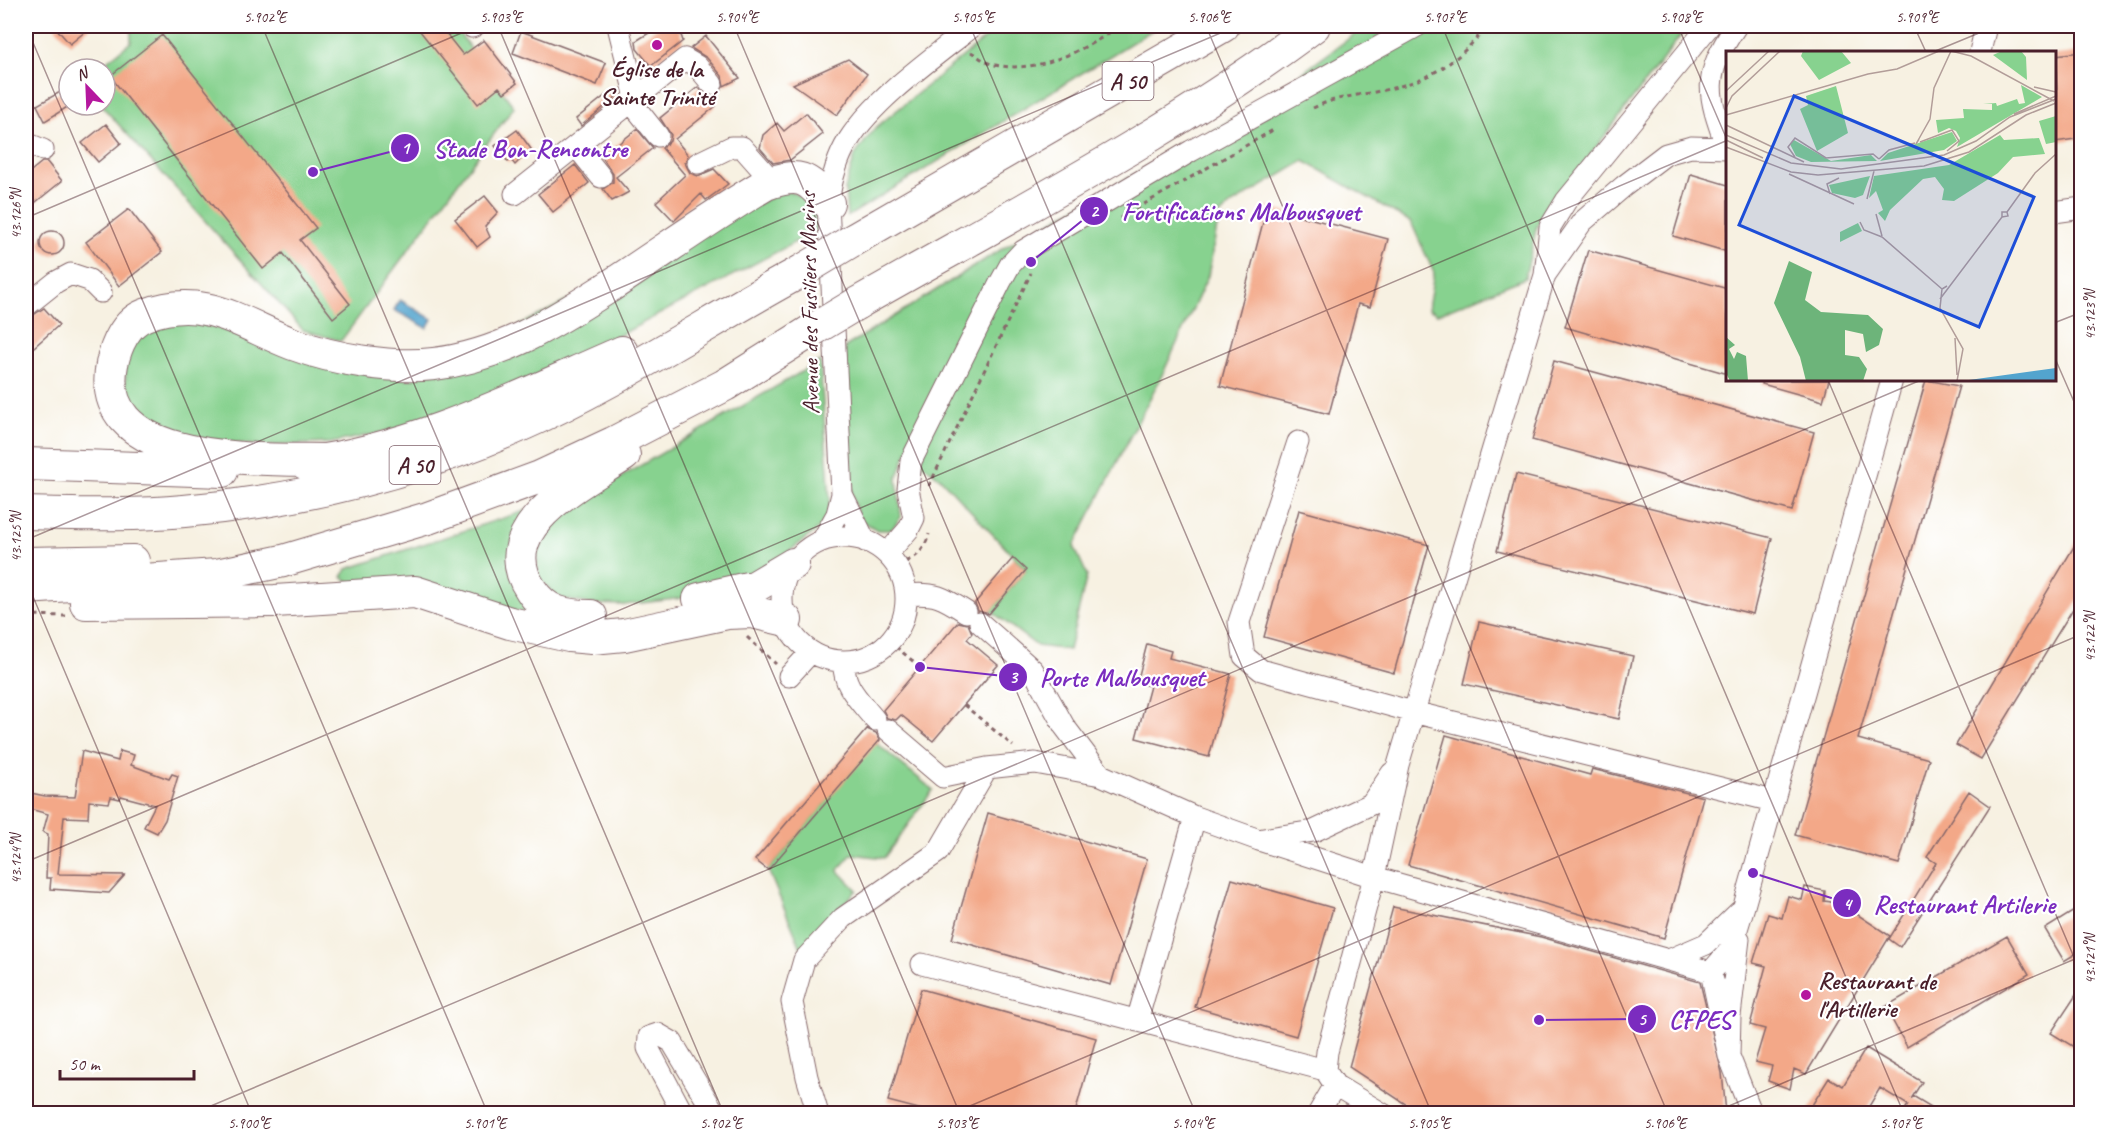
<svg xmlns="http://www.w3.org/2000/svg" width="2107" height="1139" font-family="Caveat,sans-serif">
<rect width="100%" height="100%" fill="#fff"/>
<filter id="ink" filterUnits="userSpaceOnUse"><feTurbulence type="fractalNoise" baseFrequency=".0167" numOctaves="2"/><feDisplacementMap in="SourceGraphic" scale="12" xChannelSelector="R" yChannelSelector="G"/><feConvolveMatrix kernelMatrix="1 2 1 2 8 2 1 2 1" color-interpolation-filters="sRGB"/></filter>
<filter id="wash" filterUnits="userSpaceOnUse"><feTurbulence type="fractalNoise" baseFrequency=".008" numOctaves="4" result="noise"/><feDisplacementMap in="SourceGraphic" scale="24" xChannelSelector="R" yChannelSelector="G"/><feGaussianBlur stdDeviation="1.35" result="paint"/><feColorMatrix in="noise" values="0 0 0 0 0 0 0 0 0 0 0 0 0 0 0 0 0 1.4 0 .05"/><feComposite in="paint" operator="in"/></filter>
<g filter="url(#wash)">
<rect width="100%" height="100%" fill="#f7f1e2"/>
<path fill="#87d28f" stroke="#68785d" stroke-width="1.5" d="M131,26H454L514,107L341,341L303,330L101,105H105V69H97L131,42Z
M1000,26H1159L847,217L845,189L855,155L874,129Z
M1366,26H1688L1537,225L1525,278L1438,314L1428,309L1434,273L1411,222L1304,161L1232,204L1219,216L1208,276L1164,371L1074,546L1087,575L1069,650L1037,646L991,611L1026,570L940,478L907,452L897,479L901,517L891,530H877L859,519L852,496L845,347L1005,247L1257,106Z
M784,190C809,197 813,204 820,229L539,378L428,423L331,443L264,446L175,437L134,410L126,395L125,354L136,335L170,317L422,375Z
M820,361L830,500L827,522L747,584L683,598L624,605L590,604L557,598L538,577L537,553L553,524L626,474Z
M534,508L527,613L356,586L342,577L347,569Z
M876,743L933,790L884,858L852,854L838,870L857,890L801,948L768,870Z"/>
<path fill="#53a4ce" stroke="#4e627c" stroke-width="1.5" d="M400,300L432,319L427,328L394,310Z"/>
<g id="blocks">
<path fill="#f3a888" d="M54,26H92L70,44Z
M416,26H440L463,55L484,40L517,83L504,93L499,87L478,104Z
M660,26H678L683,41L651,66L637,49L636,41Z
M521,31L606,63L597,85L513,53Z
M162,35L316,228L300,240L350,304L333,318L283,253L263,269L110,76Z
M706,36L722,56L740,78L724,86L722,76L707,58L691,48Z
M2082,52V138L2055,142V96H2057L2055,55Z
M848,59L867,74L837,115L793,84Z
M69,87V106L45,121L37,105Z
M698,87L716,106L675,139L688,155L685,163L690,173L698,176L714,169L728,184L706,200L701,194L674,221L656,202L685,175L662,148L670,141L671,135L660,118Z
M611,91L616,97L581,126L576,119Z
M806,113L823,134L790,160L773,163L760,148L763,135L777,123L784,131Z
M106,124L121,143L98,162L82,143Z
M637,129L653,148L616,177L629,192L612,201L603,189L613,182V174L602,157Z
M517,130L531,149L515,165L511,160L508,162L495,146Z
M42,162H47L62,181L26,210V175Z
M575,165L589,183L553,212L538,194Z
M1691,174L1728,185V252L1673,236Z
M485,196L498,212L485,226L490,237L477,247L455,219Z
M1267,207L1388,239L1370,307L1358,304L1329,414L1220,386Z
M129,209L162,252L119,286L86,242Z
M40 243a12 12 0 1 1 24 0a12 12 0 1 1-24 0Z
M1588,250L1728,289V374L1565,327Z
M44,308L59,325L26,354V320Z
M1554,361L1814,432L1792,511L1532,440Z
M1763,380H1829L1823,401L1762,384Z
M1926,380L1959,386L1858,739L1929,759L1899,864L1795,835Z
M1516,474L1772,538L1753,614L1497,551Z
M1299,510L1429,545L1394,673L1264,637Z
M2082,533V594L1981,759L1956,745Z
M1013,558L1026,570L989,614L978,611L975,603Z
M958,622L968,624L972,633L967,639L998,665L933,741L901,715L896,720L887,718L883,710Z
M1479,622L1633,656L1619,719L1464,684Z
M1147,644L1171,651L1169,658L1231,674L1209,757L1136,738L1150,686L1137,683Z
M867,729L876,733L880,740L768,870L755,860Z
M1446,735L1590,775L1592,769L1703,797L1664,938L1408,865Z
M82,751L118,761L120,751L134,755L131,765L169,779L172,774L178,776L165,820L157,833L144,827L155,805L121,796L120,799L111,797L109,803L89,801L88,818L64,817L58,874L125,875L109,893L50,889L51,878H46L48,834L43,832L48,814L26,808V792L45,796L75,797Z
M1969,791L1990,806L1900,947L1889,939L1936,863L1927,857Z
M988,813L1147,859L1111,985L952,939Z
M1232,879L1333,908L1296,1036L1195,1007Z
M1805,887L1825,891L1824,901L1840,903L1890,936L1806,1074L1794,1069L1790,1089L1768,1081L1772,1066L1755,1062L1765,1029L1750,1025L1766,966L1753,963L1768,914L1782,918L1788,896L1802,900Z
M2082,906V950L2064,961L2045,929Z
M1393,907L1541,937L1700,982L1722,1073L1726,1113H1419L1349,1067Z
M2007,936L2029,974L1907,1047L1885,1007Z
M2082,986V1052L2051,1033Z
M921,989L1096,1038L1075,1113H934L888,1101Z
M1866,1048L1922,1082L1911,1099L1913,1096L1941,1113H1903L1908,1105L1880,1088L1865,1113H1807L1829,1078L1843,1086Z"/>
</g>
</g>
<g filter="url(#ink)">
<use href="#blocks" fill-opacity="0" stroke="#87686b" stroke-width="1.5"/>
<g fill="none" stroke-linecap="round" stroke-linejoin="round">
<g stroke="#87686b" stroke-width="23">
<path id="minor" d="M472,27L474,26
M1980,52L1986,26
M636,98L685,59L697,66L712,84
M631,102L658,136
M26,145H31L43,150
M576,146L601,177
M1727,148C1707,92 1702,77 1736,26
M698,163L731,147H742L765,173L766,184
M515,194L636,98L618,26
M2054,212L2082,208
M1545,275L1582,222L1624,186L1666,154L1691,147L1728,148
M26,306L56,282L71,274L89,280L101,292
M1298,442L1239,622L1244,656L1261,670L1413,712L1773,801
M842,494L865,541
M782 599a62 62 0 1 1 124 0a62 62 0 1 1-124 0Z
M822,541L837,514L842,494L828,203C831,182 836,160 848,141C874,99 934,57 973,26
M887,554L908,530L914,518L908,489L911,461L1000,283L1010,265L1023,251L1191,151L1417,26
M906,595C935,592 943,597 966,612
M980,623L1033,670L1064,726L1101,775
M844,661C842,686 860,701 875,720
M789,676L811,652
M888,730L943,777L987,768L1035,763L1101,775L1195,817L1259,840L1374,877L1711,972
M1263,839L1314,831L1371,804L1392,773
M1669,960L1706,944L1739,912
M922,964L1325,1070
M1711,972L1731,949L1744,906L1892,380
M1711,972L1729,1056L1752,1114
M1137,1021L1195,817
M1729,1056L1730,1016L1739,939
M683,1114L648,1048L649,1037L658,1034L672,1042L715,1114
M818,1114L807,1077L792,1002L804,960L843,918L938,852L987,768
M1318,1114L1335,1085
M1383,1114L1335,1085L1325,1070L1327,1052L1374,877L1398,765L1545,275L1550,227L1566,201L1709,26"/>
</g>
<g stroke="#87686b" stroke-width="34">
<path id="highway" d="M853,240L1223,26
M856,304C1010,216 1172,133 1314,26
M325,460C261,459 92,467 112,364C116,345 126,322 145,315C204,292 241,324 293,344C333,359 391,369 434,364C500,356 549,325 604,290C658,255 710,217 766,184C799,173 807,176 828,203
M305,463C416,449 520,396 622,352
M26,464L222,471
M26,513C78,514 132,516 184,511C298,501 413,473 517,427C615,384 706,323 800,272
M26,563L133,561
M26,588L217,575L283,561L428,518L540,477L613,443L725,385L811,331
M699,599L756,586L793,564
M86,603L275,601L415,592L510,623L569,636L592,638L624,635L727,613L752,612L786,620
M591,616C565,616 546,613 531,590C489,527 582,483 624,455"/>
</g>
<path stroke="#87686b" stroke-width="3" stroke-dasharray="4.5 4.5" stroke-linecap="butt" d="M971,52C978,56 987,64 995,65C1041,74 1084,49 1121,26
M1313,108C1333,98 1353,96 1375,92C1426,82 1455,66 1487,26
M1120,218L1273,130
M929,486L1031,273
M906,561C918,558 926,546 929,534
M26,615L66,616
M747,637L776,664
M889,641L920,667
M964,705L1013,746"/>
<use href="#minor" stroke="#fff" stroke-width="21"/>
<use href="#highway" stroke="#fff" stroke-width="32"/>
<g stroke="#87686b" stroke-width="34" stroke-linecap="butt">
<path id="highway-bridge" d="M800,272L853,240
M811,331L856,304"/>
</g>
<use href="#highway-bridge" stroke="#fff" stroke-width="32"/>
</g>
</g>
<path fill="none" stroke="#4a1f2b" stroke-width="1.5" stroke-opacity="0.45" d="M26,26L488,1114M262,26L724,1114M498,26L960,1114M734,26L1196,1114M970,26L1432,1114M1206,26L1668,1114M1442,26L1904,1114M1678,26L1728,142M1914,26L1926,52M1933,52L1996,26M26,218L478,26M2054,323L2082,312M2054,356L2082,420M1828,380L2082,976M26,540L1237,26M26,580L252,1114M26,862L1728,140M192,1114L1921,380M951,1114L2082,634M1710,1114L2082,956"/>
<g fill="#b5179e" stroke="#fff" stroke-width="2">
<circle cx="657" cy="45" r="6"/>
<circle cx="1806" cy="995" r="6"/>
</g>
<g text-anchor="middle" stroke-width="4.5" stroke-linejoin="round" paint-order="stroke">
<g fill="#fff" stroke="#80626b" stroke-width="1.5">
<rect x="1102.5" y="62" width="51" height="38" rx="4.5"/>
<rect x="389.5" y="446" width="51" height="38" rx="4.5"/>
</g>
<g font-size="22" font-weight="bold" fill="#4a1f2b">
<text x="1128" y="89">A 50</text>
<text x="415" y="473">A 50</text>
</g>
<g font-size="24" font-weight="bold" fill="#4a1f2b" stroke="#fff">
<text x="657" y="77">Église de la<tspan x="657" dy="28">Sainte Trinité</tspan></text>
<text x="1818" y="989" text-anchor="start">Restaurant de<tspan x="1818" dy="28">l'Artillerie</tspan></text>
</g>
<g font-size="24" fill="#4a1f2b" stroke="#fff">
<text transform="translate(809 303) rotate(-91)" y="8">Avenue des Fusiliers Marins</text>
</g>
</g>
<g transform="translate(1726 51)">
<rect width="330" height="330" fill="#f7f1e2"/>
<path d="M77,0H115L125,12L93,29L75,5ZM276,0H295L300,6L301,29L267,4ZM295,34L316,46L231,96L234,87L230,80L223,77L212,82L210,69L238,67L237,58L266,59V53H257L270,52L271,55L291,48L293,53L299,52ZM110,35L122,82L91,100L74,58L82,54L80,45ZM330,65V91L320,93L313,70ZM226,81L231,90L218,99L154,110L162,102ZM274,84L278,89L313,87L319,103L287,106L272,122L228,150L216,149L218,138L209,126L197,128L164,159L159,170L152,162L157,159L150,140L143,147L148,125L223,114ZM68,89L105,110L145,104L151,110L85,111L70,105L64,93ZM144,125L137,144L129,147L106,142L103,134ZM132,172L136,180L114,191V181Z" fill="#87d28f"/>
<path d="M63,210L86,221L79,249L95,261L142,264L157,278L153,294L140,301L137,283L119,279V304L133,306L141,318L137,330H80L74,306L48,252ZM0,286L9,294L3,298L8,308L11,301L20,305L22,330H4L0,322Z" fill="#6db47a"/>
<path d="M330,317V330L243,329Z" fill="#53a4ce"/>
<path fill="none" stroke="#b29d99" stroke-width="1.5" d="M225,0L245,5L328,50M308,36L330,41M0,40L43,0M0,57L6,45L54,0M288,63L330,45M0,64L142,23L171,18L213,0M0,74L78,111M0,84L65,112L115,118L218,104L250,90L284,66L330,48M193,88L190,93L204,68L208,37L225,0M0,89L37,107M194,91L226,79L233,90L221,100M0,96L65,121L92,124L198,115L243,101L300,64L330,52M69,106L62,96L69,87L100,107L147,103L153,108M153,108L163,99L189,92M63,123L128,153M104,143L101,133L113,127M141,148L148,120M150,163L156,185M276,166V161H281L309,122L330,103M134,171L138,179L156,186L216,238M221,235L216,238L214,257L237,298L231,330M214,248L276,166L282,165L281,161M229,287L231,324"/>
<path fill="#1d4ed8" fill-opacity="0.15" stroke="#1d4ed8" stroke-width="3" d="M68,45L308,146L253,276L13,174Z"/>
<rect width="330" height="330" fill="none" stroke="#4a1f2b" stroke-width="3"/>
</g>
<path fill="none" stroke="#7b2cbf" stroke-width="2" d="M313 172L405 148M1031 262L1094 211M920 667L1013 677M1753 873L1847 903M1539 1020L1642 1019"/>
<g fill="#7b2cbf" stroke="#fff" stroke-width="2">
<circle cx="313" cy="172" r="6"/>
<circle cx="1031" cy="262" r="6"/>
<circle cx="920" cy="667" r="6"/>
<circle cx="1753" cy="873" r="6"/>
<circle cx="1539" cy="1020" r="6"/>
<circle cx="405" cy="148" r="15"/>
<circle cx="1094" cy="211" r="15"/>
<circle cx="1013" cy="677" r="15"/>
<circle cx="1847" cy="903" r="15"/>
<circle cx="1642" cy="1019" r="15"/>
</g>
<g font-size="18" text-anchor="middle" font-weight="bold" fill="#fff">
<text x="405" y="154">1</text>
<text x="1094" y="217">2</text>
<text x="1013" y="683">3</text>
<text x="1847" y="910">4</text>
<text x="1642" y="1025">5</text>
</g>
<g font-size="26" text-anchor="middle" font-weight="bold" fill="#7b2cbf" stroke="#fff" stroke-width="4.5" stroke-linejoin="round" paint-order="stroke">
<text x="530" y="157">Stade Bon-Rencontre</text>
<text x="1241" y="220">Fortifications Malbousquet</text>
<text x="1122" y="686">Porte Malbousquet</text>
<text x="1964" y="913">Restaurant Artilerie</text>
<text x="1700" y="1028">CFPES</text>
</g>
<rect width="2107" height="1139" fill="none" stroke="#fff" stroke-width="66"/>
<g transform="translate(87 87) rotate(337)"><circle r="28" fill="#ffffff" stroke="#b7a5aa" stroke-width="1.5"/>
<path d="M0-4.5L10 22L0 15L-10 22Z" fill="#b5179e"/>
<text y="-9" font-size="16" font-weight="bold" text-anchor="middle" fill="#4a1f2b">N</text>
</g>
<path d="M60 1070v9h134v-9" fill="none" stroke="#4a1f2b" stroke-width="3"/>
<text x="69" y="1070" font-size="18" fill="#4a1f2b" stroke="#ffffff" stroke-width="4.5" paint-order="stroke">50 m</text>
<rect x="33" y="33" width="2041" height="1073" fill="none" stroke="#4a1f2b" stroke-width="2"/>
<g font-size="15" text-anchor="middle" fill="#4a1f2b">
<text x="265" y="22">5.902°E</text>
<text x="501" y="22">5.903°E</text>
<text x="737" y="22">5.904°E</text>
<text x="973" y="22">5.905°E</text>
<text x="1209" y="22">5.906°E</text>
<text x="1445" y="22">5.907°E</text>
<text x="1681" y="22">5.908°E</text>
<text x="1917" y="22">5.909°E</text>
<text transform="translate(16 214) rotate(-90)" y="5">43.126°N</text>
<text transform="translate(2090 315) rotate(-90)" y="5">43.123°N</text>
<text transform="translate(16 537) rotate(-90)" y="5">43.125°N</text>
<text transform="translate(2090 637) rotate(-90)" y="5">43.122°N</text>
<text transform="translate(16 859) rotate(-90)" y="5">43.124°N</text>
<text transform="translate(2090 959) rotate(-90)" y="5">43.121°N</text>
<text x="249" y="1128">5.900°E</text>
<text x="485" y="1128">5.901°E</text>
<text x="721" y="1128">5.902°E</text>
<text x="957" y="1128">5.903°E</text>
<text x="1193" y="1128">5.904°E</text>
<text x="1429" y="1128">5.905°E</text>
<text x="1665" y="1128">5.906°E</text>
<text x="1901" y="1128">5.907°E</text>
</g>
</svg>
